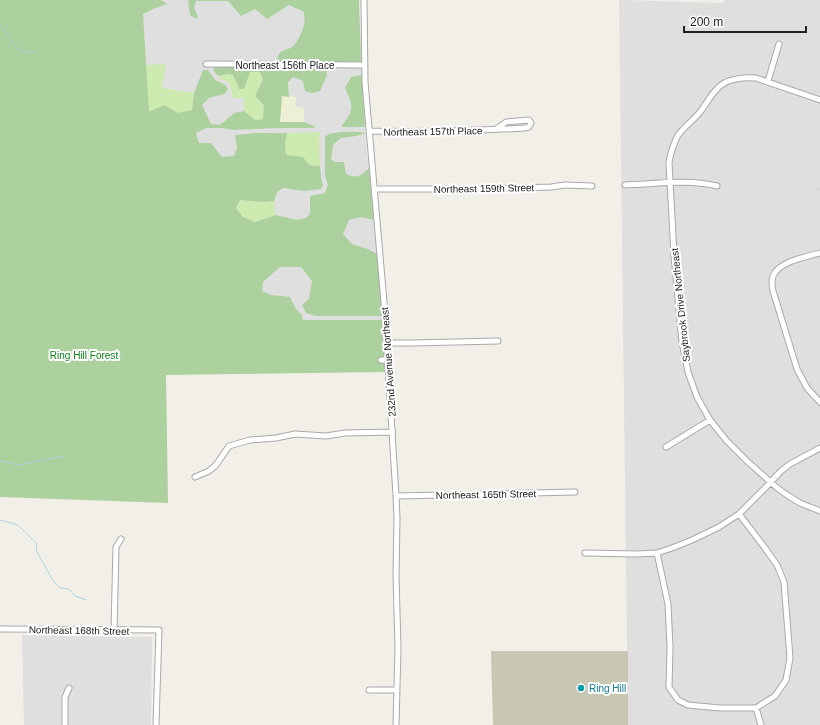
<svg xmlns="http://www.w3.org/2000/svg" width="820" height="725" font-family="Helvetica,sans-serif">
<rect width="100%" height="100%" fill="#f2efe9"/>
<path fill="#e0dfdf" d="M142,0H359L362,75L365,127L383,320H303V315L160,318Z
M619,0L724,3L725,0H820V725H628Z
M22,635L152,637L151,725H24Z"/>
<path fill="#c7c7b4" d="M491,651H628V725H493Z"/>
<path fill="#eef0d5" d="M282,96L297,97L295,106L304,108V122H280Z"/>
<path fill="#cdebb0" d="M166,64L162,88L194,93L192,110L178,114L148,112L146,65Z
M260,71L263,79L255,96L264,105L263,119L255,120L244,111V98H233L230,84L227,81L221,79L216,74L219,76L227,74H233L239,89L250,72Z
M320,132L319,139L320,166L309,165L286,155L285,143L287,133Z
M240,200L261,202L274,201V207L276,215L254,222L243,217L236,208Z"/>
<path fill="#add19e" d="M0,0H161L167,4L153,9L143,14L149,112L164,105L178,113L192,110L194,93L203,70H208L215,80L226,85L228,90L224,94L209,98L202,105L211,124L220,125L234,113L244,111L255,120L263,119L264,105L255,96L263,79L260,72H250L244,89H239L233,75L227,74L219,76L216,74L213,69L217,66L326,67L327,75L320,91L312,93L305,91L303,81L293,77L288,82L289,97L282,96L280,122H304L314,126L315,128H278L235,130L221,128H206L196,133L199,143H211L222,157L234,156L237,148L235,135L255,133H287L285,143L286,155L303,157L309,165L320,166L321,177L323,185L321,189L304,191L283,188L277,192L274,201L261,202L240,200L236,208L243,217L255,222L276,215L297,220L306,218L310,214V196L325,193L328,185L325,176V136C333,131 357,131 366,133L356,136L341,138L333,145L331,160L336,162H344L346,174C358,179 360,176 369,168L374,220L361,217L349,220L343,234L352,244L368,249L377,254L383,316H316L306,313L302,305L309,299L312,281L301,267H280L263,282L262,291L271,295L290,297L296,309L302,315L303,320H383L386,372L166,375L168,503L0,497Z
M189,0H359L361,62L277,61C278,49 286,51 292,47C297,44 303,30 304,25C305,21 304,16 304,12L289,5L267,19L255,9L241,16L228,1H196L194,8L198,17L196,19L190,15L188,1Z
M362,75L365,127H341C354,110 354,107 345,88L351,77Z"/>
<g fill="none" stroke-linecap="round" stroke-linejoin="round">
<path stroke="#aad3df" stroke-width="1" d="M0,25C12,38 11,53 34,52
M819,189H820
M0,461L19,465L63,456
M0,520L18,525L37,544L36,550L52,579L60,588L69,589L75,596L86,600"/>
<g stroke="#a9a9a9" stroke-width="7">
<path id="minor" d="M364,0L365,82L384,302L396,496L397,518L396,575L398,648L396,725
M206,64L365,65
M768,81L779,44
M820,100L756,78C746,77 736,78 726,82C714,88 708,102 700,112C693,121 683,127 677,137C673,146 670,154 669,163L674,255L682,342L688,372L697,397L710,420L726,440L747,461L776,487L787,495L800,503L820,511
M369,131C421,132 473,131 525,128L529,127L531,123L529,120L506,122L496,129
M625,185C656,184 687,179 717,186
M375,189H482L551,187L565,185L592,186
M820,253C806,257 779,261 773,276C771,281 772,286 773,291L797,369L807,388L820,402
M387,343H412L498,341
M381,360H388
M666,447L710,420
M195,477L209,471L216,465L229,446L250,440L276,438L295,434L326,436L345,433L393,432
M396,496L575,492
M585,553L636,554L657,553L672,548L692,540L719,527L739,514L766,487L781,471L790,464L820,448
M657,553L668,604L670,647L669,687L678,700L688,705L720,708H756L775,696L786,680L790,658L784,582L777,565L765,548L739,514
M0,629L159,630L156,725
M114,630L116,547L121,539
M369,690H397
M756,708L761,725
M65,725V697L69,688"/>
</g>
<use href="#minor" stroke="#fff" stroke-width="5"/>
</g>
<circle fill="#0f9aa8" stroke="#fff" stroke-width="1.5" cx="581" cy="688" r="4"/>
<g text-anchor="middle" stroke-width="4" stroke-linejoin="round" paint-order="stroke">
<g font-size="10" fill="#222" stroke="#fff">
<text x="285" y="69">Northeast 156th Place</text>
<text transform="translate(433 131) rotate(-1)" y="4">Northeast 157th Place</text>
<text transform="translate(484 188) rotate(-1)" y="4">Northeast 159th Street</text>
<text transform="translate(680 305) rotate(-96)" y="4">Saybrook Drive Northeast</text>
<text transform="translate(388 362) rotate(-94)" y="4">232nd Avenue Northeast</text>
<text transform="translate(486 494) rotate(-1)" y="4">Northeast 165th Street</text>
<text transform="translate(79 630) rotate(1)" y="4">Northeast 168th Street</text>
</g>
<g font-size="10" fill="#0c8416" stroke="#fff">
<text x="84" y="359">Ring Hill Forest</text>
</g>
<g font-size="10" fill="#0d838f" stroke="#fff" text-anchor="start">
<text x="589" y="692">Ring Hill</text>
</g>
</g>
<path d="M684 26v6h122v-6" fill="none" stroke="#222222" stroke-width="2"/>
<text x="690" y="26" font-size="12" fill="#222222" stroke="#ffffff" stroke-width="3" paint-order="stroke">200 m</text>
</svg>
